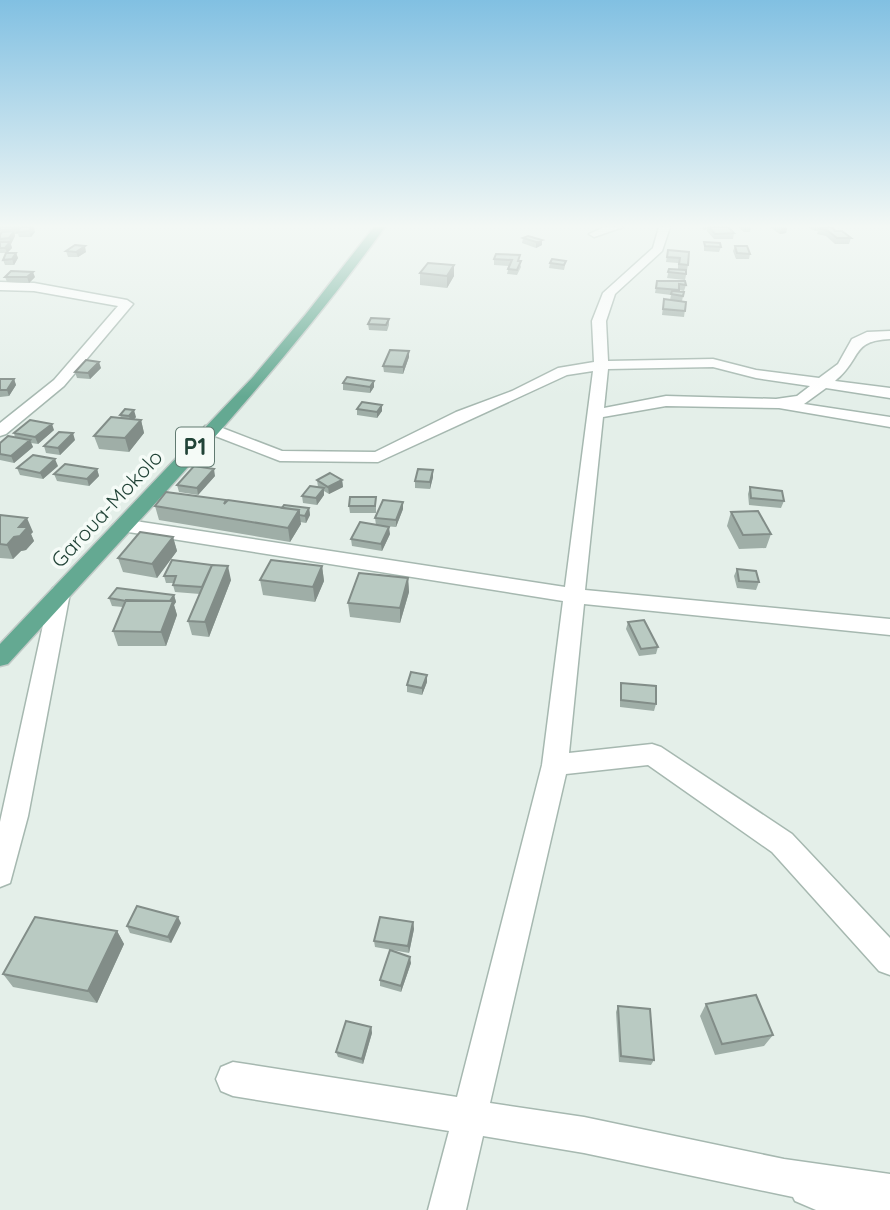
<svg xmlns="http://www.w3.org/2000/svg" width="890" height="1210" font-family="Quicksand,sans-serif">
<rect width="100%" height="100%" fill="#e4efe9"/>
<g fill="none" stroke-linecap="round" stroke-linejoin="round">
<g stroke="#a6b8b0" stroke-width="3">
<path id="street" d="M605,227H623L594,237L589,234Z
M659,227H670L662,251L615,294L606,321L608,361L713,359L756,370L819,378L838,364L852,339L867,332L890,331V339C850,341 863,358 835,381L890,388V398L826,388L804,404L890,417V427L779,408L666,406L603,417L585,590L890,619V635L584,604L569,753L652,744L661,747L792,834L890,938V975L879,971L772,852L648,765L566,774L490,1103L584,1117L784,1159L890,1174V1210H816L795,1201L793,1197L584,1153L483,1136L466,1210H428L449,1131L233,1096L221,1091L216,1079L221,1067L233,1062L457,1097L542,765L563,601L122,531L113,525L122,519L565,587L593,371L567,375L378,462L280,461L205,432L203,429L205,426H217L282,451L375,452L456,412L512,391L558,368L594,362L592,321L603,293L653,248ZM713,367L756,378L810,386L797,396L776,399L666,396L604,408L608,369Z
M0,282L34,283L127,300L133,304L64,386L6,434L0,436V423L54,380L118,306L34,291L0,290Z
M60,586L67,588L70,593L28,816L10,883L0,887V822L50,593L53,588Z"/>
</g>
<g stroke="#c1cac7" stroke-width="3">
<path id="primary" d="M374,227H385C272,383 137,522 8,664L0,666V644L253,377L306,314Z"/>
</g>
<use href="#street" fill="#fff" fill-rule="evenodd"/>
<use href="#primary" fill="#64a992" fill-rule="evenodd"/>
</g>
<path fill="#9faea7" d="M0,227H20L35,232L31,237H19L18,234H15V236L11,244L12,248L7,253H16L18,258L14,265H5L3,260L6,253H0Z
M702,227H728L734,233L733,239H714L707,231V229L703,230Z
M738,227H751L750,232H744Z
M769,227H786L787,228L786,233L780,234Z
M808,227H832L835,231L851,238L849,244H835L826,236L817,234L818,231H815Z
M523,238L542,240V245L536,248L522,243Z
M704,242L721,247L719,252L704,251Z
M735,246L750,254L749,259H736L733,251Z
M668,250L688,265L685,280L667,278L669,269H678V263L666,262Z
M66,251L86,252L78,257H68Z
M494,259L519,261L521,267L517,275L507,274L509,266L494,265Z
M566,261L564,270L549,268L550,263Z
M420,273L454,276L447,288L420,285Z
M5,277H35L29,283L7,282Z
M657,281L686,285L684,291L679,290V291L684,292L682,301L686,302L684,317L662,315L664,299L670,300L671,295L655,293Z
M389,319V325L387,331L369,330L368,324Z
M409,351V357L403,374L384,372L383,366Z
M101,368L90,379L77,378L75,372Z
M0,379H14L16,385L9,396L0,397Z
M374,381V387L370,393L343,390V383Z
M357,409L382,411L377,418L357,415Z
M120,415L136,417L134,419L141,420L144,433L129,452L99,449L94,436L121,418Z
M54,430L38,444L31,443L33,447L14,463L0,460V443L15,438L14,433Z
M75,440L60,455L46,453L44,446Z
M58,466L43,479L20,475L17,468Z
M97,469L99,476L89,486L57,481L54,474Z
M215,476L198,495L179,492L177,485Z
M433,477L430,489L415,488V481Z
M317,480H342L343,487L329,494L324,491V495L317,505L303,503L302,496L319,488L318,487Z
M750,487L784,501L781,508L749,505L748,494Z
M376,497V513H350L349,506Z
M226,502L282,508H309L310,515L306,523L300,522L301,524L290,542L159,520L155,506Z
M403,509L396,527L384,526L390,534L382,551L352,546L351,539L376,525L375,518Z
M731,512L771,534L766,548L739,549L727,526Z
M0,515L33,532L31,534L34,541L26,550L21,551L13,559L0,558Z
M173,537L177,551L157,578L123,572L118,558Z
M322,566L324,581L315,602L263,595L260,580Z
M737,569L759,582L756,590L737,588L734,576Z
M164,576L231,580L209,637L192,635L188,621L200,594L175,592L173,585V583H166Z
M408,578L409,592L400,623L350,617L348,603Z
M174,595L176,602L174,605L177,615L166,646H118L113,631L123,607L112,606L109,598Z
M628,622L658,647L656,654L639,656L626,629Z
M427,682L422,695L407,692V685Z
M621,683L656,704L654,711L620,707V690Z
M413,922L414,929L409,953L375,947L374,941Z
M181,923L171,943L130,933L127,926Z
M117,931L124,944L97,1003L13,987L3,974Z
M411,963L401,992L380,986V980Z
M706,1004L773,1035L764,1046L715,1055L700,1016Z
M618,1006L654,1060L651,1065L619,1062L616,1012Z
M371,1027L372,1033L363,1064L338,1057L336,1052Z"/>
<path fill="#828d88" d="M32,227H34L35,232L31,237L29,231Z
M787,228L786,233L780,234L781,229Z
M14,231L15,236L11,244L9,238Z
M542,240V245L536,248V242Z
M10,242L12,248L7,253L5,248Z
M85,246L86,252L78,257L76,252Z
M16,253L18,258L14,265L12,259Z
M454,265V276L447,288V276Z
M33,272L35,277L29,283L27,277Z
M409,351V357L403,374V367Z
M99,362L101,368L90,379L88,373Z
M14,379L16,385L9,396L7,390Z
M374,381V387L370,393V387Z
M382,405V411L377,418V412Z
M134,410L136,417L131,423L129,416Z
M141,420L144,433L129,452L125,438Z
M52,424L54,430L38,444L35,437Z
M73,433L75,440L60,455L58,448Z
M30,440L33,447L14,463L11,456Z
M55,459L58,466L43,479L40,473Z
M97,469L99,476L89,486L87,479Z
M214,469L215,476L198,495L197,488Z
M433,470V477L430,489V482Z
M342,480L343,487L329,494L328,487Z
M324,488V495L317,505L316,498Z
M403,502V509L396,527V520Z
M309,508L310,515L306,523L305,516Z
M299,510L301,524L290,542L288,528Z
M27,518L33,532L31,534L34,541L26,550L21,551L13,559L7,545L14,537L19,527Z
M389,527L390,534L382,551L381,544Z
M173,537L177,551L157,578L152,564Z
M228,566L231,580L209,637L205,622Z
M322,566L324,581L315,602L313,587Z
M408,578L409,592L400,623V608Z
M174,595L176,602L174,605L177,615L166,646L161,632L167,606Z
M427,675V682L422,695V688Z
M178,917L181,923L171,943L168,937Z
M413,922L414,929L409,953L408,946Z
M117,931L124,944L97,1003L88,991Z
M410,957L411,963L401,992V986Z
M371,1027L372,1033L363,1064L362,1059Z"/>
<path fill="#b9cac2" stroke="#828d88" stroke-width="2" d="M0,227H18L17,229L0,230Z
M21,227H32L29,231L17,232Z
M709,227H728L734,233L715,234Z
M832,227L835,231H842L851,238H837L828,231L819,228Z
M14,231L9,238L0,239V235L2,232Z
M528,236L542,240L536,242L523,238Z
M0,242H10L5,248H0Z
M704,242L720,243L721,247L705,246Z
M75,245L85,246L76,252L66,251Z
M735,246H747L750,254L737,253Z
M668,250L689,252L688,265L679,264L680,258L667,257Z
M6,253H16L12,259L3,260Z
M496,254L520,255L518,261H521L517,270L508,269L512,260L494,259Z
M552,259L566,261L564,265L550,263Z
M428,263L454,265L447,276L420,273Z
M669,269L686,270V274L668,272Z
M11,271L33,272L27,277H5Z
M657,281H685L686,285L679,284V290L656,288Z
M672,291L684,292L683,296L671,294Z
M664,299L686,302L685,311L663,309Z
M371,318L389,319L386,325L368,324Z
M390,350L409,351L403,367L383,366Z
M86,360L99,362L88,373L75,372Z
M347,377L374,381L370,387L343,383Z
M0,379H14L7,390H0Z
M362,402L382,405L377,412L357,409Z
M125,409L134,410L129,416L120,415Z
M111,417L141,420L125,438L94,436Z
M30,420L52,424L35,437L14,433Z
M59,432L73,433L58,448L44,446Z
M8,436L30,440L11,456L0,454V443Z
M33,455L55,459L40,473L17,468Z
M65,464L97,469L87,479L54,474Z
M194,466L214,469L197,488L177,485Z
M418,469L433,470L430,482L415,481Z
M330,473L342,480L328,487L317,480Z
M310,486L324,488L316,498L302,496Z
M750,487L782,491L784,501L751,498Z
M166,492L226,500L224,504L228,500L299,510L288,528L155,506Z
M350,497H376L375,506H349Z
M383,500L403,502L396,520L375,518Z
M284,505L309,508L305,516L299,515V510L282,508Z
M758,511L771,534L743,535L731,512Z
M0,515L27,518L19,527H28L20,536L14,537L7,545L0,544Z
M360,522L389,527L381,544L351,539Z
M140,532L173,537L152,564L118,558Z
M172,560L212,565L202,587L173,585L176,576H164Z
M271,560L322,566L313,587L260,580Z
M212,565L228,566L205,622L188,621Z
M737,569L756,571L759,582L739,581Z
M359,573L408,578L400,608L348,603Z
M117,588L174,595L170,601H126L109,598Z
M126,600L173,601L161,632L113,631Z
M644,620L658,647L641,649L628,622Z
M411,672L427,675L422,688L407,685Z
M621,683L656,686V704L621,700Z
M137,906L178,917L168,937L127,926Z
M35,917L117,931L88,991L3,974Z
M380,917L413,922L408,946L374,941Z
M390,950L410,957L401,986L380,980Z
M756,995L773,1035L722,1044L706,1004Z
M618,1006L650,1009L654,1060L621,1056Z
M346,1021L371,1027L362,1059L336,1052Z"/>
<linearGradient id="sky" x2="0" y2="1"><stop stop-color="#81c0e2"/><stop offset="0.57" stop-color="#f3f8f5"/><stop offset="1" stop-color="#f3f8f5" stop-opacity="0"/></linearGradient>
<rect width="890" height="397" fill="url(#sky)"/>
<g text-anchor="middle" stroke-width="7" stroke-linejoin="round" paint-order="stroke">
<g font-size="21" fill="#214337" stroke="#f5fbf7">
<text transform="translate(107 509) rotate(-47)" y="7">Garoua-Mokolo</text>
</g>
<rect fill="#f5fbf7" stroke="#617a71" stroke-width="2" x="176" y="427.5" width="38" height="39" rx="5"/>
<g font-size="23" font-weight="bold" fill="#214337">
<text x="195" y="455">P1</text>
</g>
</g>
</svg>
